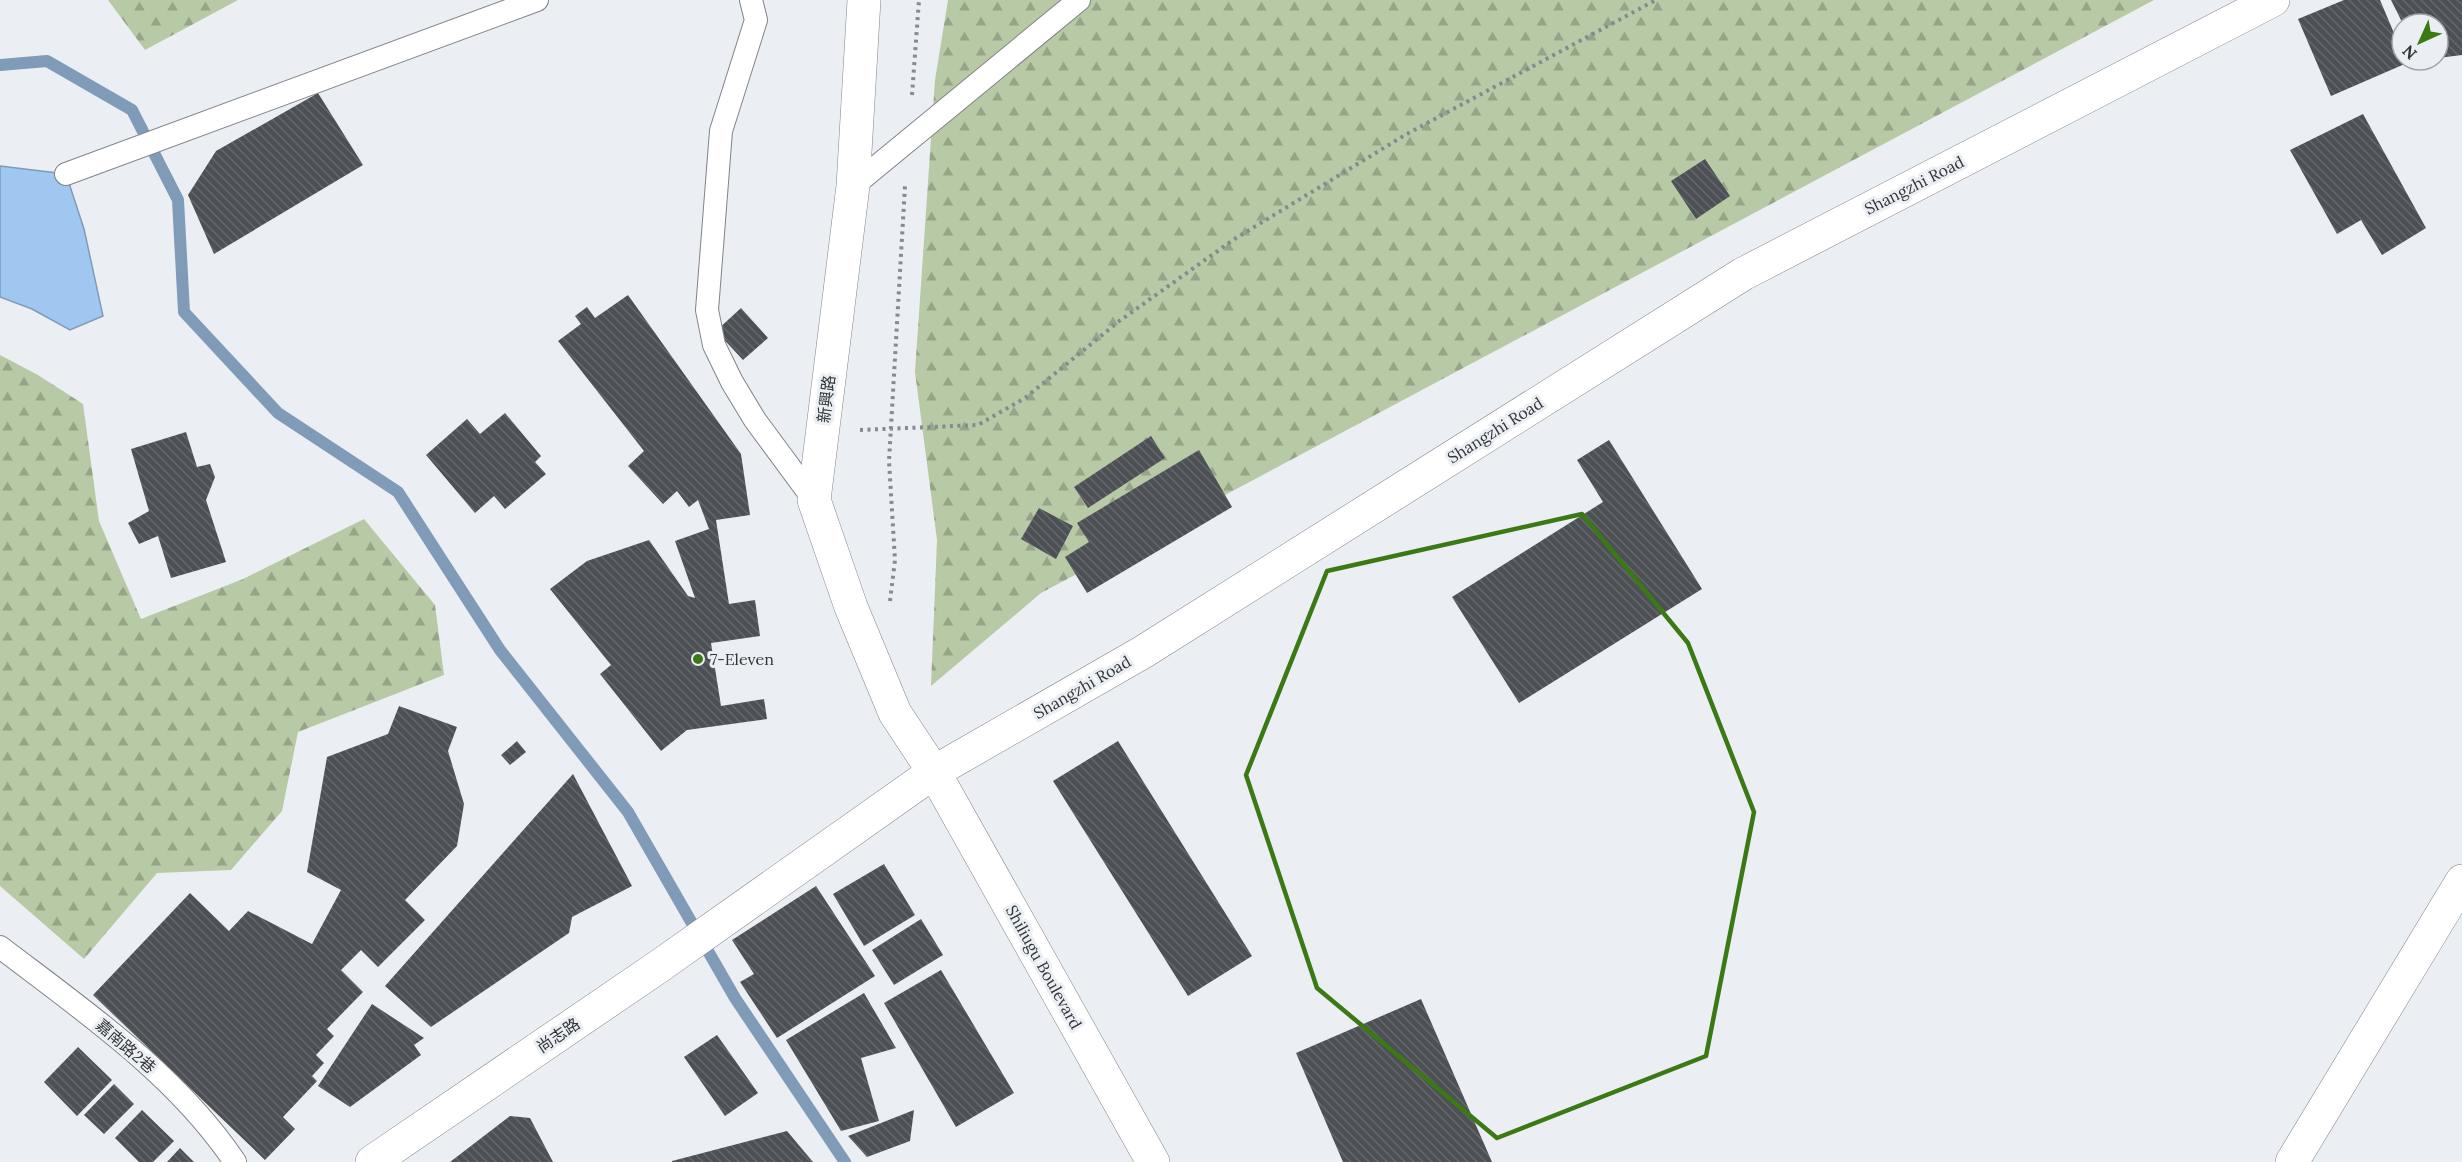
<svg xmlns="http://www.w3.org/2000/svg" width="2462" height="1162" font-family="Lora,'Noto Sans TC',serif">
<defs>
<pattern id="forest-firs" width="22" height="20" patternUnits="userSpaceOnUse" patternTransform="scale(1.5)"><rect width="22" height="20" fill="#b8c9a6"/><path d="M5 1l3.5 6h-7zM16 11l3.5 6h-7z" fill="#96a488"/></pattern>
<pattern id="building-back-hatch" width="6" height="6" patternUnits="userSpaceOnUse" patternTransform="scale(1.5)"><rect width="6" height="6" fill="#4d5055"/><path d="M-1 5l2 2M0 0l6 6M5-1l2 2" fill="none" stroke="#64676b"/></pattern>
</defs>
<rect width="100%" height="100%" fill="#ebeff4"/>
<path fill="url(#forest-firs)" d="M108,0H238L145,50Z
M948,0H2154L1041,593L931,686L937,540L915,372L935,80Z
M0,355L38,375L83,404L99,521L141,619L243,579L364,519L435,605L444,675L298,732L282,811L231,870L157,873L84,959L0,886Z"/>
<path fill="#a0c7ef" stroke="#7f9bb8" stroke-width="1.5" d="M0,166L66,174L84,229L103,316L70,330L32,309L0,297Z"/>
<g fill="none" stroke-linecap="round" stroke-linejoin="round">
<path stroke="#7f9bb8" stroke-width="12" d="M0,65L47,61L132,110L178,200L184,312L278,413L398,492L500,650L628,812L735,998L845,1162"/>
</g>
<path fill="url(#building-back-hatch)" d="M2344,0H2380L2402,52V60H2405L2407,63L2331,96L2298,19Z
M2391,0H2462V55L2438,58V24H2403Z
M318,93L363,165L214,254L188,195L216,151Z
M2363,114L2426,228L2382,255L2361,220L2337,234L2290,150Z
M1705,159L1730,196L1696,219L1671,181Z
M628,295L741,454L750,515L716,520L729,604L755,600L760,636L711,643L721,706L764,699L767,719L687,730L661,751L600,674L611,665L550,589L587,561L649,540L688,596L695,598L675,541L709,529L698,500L689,507L677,491L663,504L628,466L644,451L558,341L581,324L575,316L587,307L595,318Z
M741,308L768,338L743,360L716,331Z
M505,413L541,456L535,462L546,474L505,509L494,496L475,513L426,455L467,419L480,434Z
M186,432L197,467L210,464L215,477L206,500L226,562L171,578L158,536L139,544L128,523L149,511L131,449Z
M1151,436L1165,458L1088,508L1074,487Z
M1609,440L1702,589L1519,703L1452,597L1603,502L1577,460Z
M1199,450L1232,507L1087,593L1065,557L1089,542L1077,523Z
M1039,508L1073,526L1056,559L1021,539Z
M399,706L457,727L448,751L464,804L457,846L405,900L425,920L378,967L361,950L341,970L363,992L327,1029L334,1036L316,1055L324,1063L312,1076L317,1081L283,1117L295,1129L265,1160L93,995L190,893L229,931L248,911L312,944L341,890L307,872L327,757L388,734Z
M517,741L526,752L510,765L501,755Z
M1118,741L1252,956L1188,996L1053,781Z
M573,774L632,886L572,917L569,933L431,1027L385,986Z
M884,864L915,915L864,946L833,894Z
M816,886L875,976L777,1038L740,982L754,974L732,940Z
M921,919L943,955L894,985L872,950Z
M941,970L1014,1093L956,1127L884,1003Z
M864,993L896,1048L861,1058L879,1121L841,1131L786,1040Z
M1421,999L1492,1162H1343L1296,1053Z
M372,1004L424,1038L414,1045L421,1055L350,1107L318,1086Z
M717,1035L758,1093L725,1116L684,1057Z
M78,1047L112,1080L77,1116L44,1082Z
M114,1084L134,1104L104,1134L84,1115Z
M142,1110L174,1141L153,1162H139L115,1138Z
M914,1110L910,1141L867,1157L848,1136Z
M510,1116L530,1118L553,1162H450Z
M787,1131L813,1162H672V1161Z
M180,1148L194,1162H167Z"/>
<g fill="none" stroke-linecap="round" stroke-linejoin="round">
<g stroke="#808388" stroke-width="24">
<path id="service" d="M751,0L756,20L721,131L707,310L714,345L732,382L755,420L814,500
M66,174L537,0
M853,186L1079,0
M0,947C84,1011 176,1074 235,1162"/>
</g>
<g stroke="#808388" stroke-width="34">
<path id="minor" d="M2292,1162L2462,881"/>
</g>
<g stroke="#808388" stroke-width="34">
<path id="tertiary" d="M864,0L853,186L814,500L851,607L895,713L934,772L1153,1162
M372,1162L658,967L934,772L1143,652L1743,274L2273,0"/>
</g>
<path stroke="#86898d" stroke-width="4" stroke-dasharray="3 4.5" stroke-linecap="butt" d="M912,95L919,0
M860,430L978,425L1025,398L1118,322L1233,240L1405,135L1656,0
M890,601L895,560L889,461L905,186"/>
<use href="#service" stroke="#fff" stroke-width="22"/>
<use href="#minor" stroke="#fff" stroke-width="33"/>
<use href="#tertiary" stroke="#fff" stroke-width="33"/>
</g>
<path fill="none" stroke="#3b7914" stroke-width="4.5" stroke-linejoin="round" d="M1582,514L1688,643L1754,812L1706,1056L1497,1138L1317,988L1246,775L1327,571Z"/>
<circle fill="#3b7914" stroke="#ebeff4" stroke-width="2" cx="698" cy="659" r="6"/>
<g text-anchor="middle" stroke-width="6" stroke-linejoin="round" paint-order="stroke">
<g font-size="16" fill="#323436" stroke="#ebeff4">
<text transform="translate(1914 185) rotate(-27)" y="6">Shangzhi Road</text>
<text transform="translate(826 399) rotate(-83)" y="6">新興路</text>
<text transform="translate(1495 430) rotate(-32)" y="6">Shangzhi Road</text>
<text transform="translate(1082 687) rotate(-30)" y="6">Shangzhi Road</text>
<text transform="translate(1044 967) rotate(61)" y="6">Shiliugu Boulevard</text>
<text transform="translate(558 1035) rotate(-34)" y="6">尚志路</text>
<text transform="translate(126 1046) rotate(41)" y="6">嘉南路2巷</text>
</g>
<g font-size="16" fill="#323436" stroke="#ebeff4" text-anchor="start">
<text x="710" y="665">7-Eleven</text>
</g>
</g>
<g transform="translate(2420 42) rotate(225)"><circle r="28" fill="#ebeff4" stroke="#a1a4a8" stroke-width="1.5"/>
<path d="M0-4.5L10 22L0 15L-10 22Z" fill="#3b7914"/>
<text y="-9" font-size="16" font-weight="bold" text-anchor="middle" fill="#323436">N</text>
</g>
</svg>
